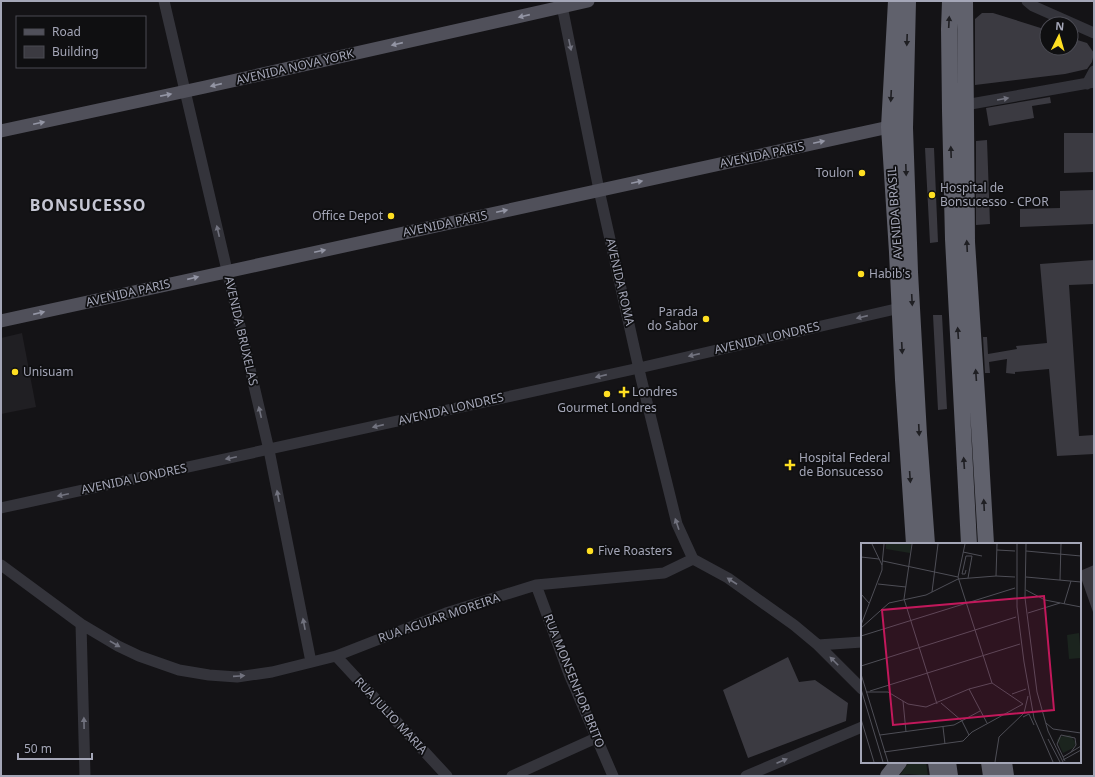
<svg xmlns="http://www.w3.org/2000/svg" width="1095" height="777" font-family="'Noto Sans',sans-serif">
<rect width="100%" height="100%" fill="#141316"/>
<path fill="#201f23" d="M22,333L36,407L1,414V338Z"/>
<path fill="#1b241e" d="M909,762H926L928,776L909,774L900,775Z"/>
<path fill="#3b3a41" d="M982,13H993L1047,30V48H1071V38L1087,43L1094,53L1092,62L1087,69L1065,74L975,85V19Z
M1050,97L1051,103L1032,106L1034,118L989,126L986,108Z
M1064,133H1094V172L1064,173Z
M987,140L990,224L976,225V141Z
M925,148H934L938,242L930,243Z
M1094,190V224L1020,227V209L1060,208V191Z
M1094,260V284L1069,285L1079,436L1094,435V454L1057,456L1049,369L1015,372V374L1006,373L1007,359L989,362L990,373H985L983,337H987L988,354L1017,349L1016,346L1047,343L1040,264Z
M933,315H942L947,409L938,410Z
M1094,565V611L1093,612L1080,575V571Z
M788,657L799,682L815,680L848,703L846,721L748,758L723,690Z"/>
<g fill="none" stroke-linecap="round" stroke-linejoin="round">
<path stroke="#34343b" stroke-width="11" d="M164,1L269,450L311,662
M561,1L599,190L641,378L677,524L693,559
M1027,1L1033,6L1094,33
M1087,84L1094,71
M965,105L1094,82
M1,508L639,368L900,308
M693,559L728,578L794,625L818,645L862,689
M1,565L81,624L118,646L139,656L179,670L209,675L237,677L272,672L336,656L446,613L536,585L664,573L693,559
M536,585L569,674L613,776
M81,624L85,776
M818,645L862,642
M336,656L447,776
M512,776L596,738
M746,776L862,727"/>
<path stroke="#50505a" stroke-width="13" d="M1,131L205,87L588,1
M1,321L889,127"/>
<path stroke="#60616c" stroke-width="16" d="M896,1L889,127L897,252L903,380L914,544
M908,1L905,128L910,272L919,435L927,544
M950,1L949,29L950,111L953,239L969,544
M965,1L967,242L980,441L986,544
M936,762L938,776
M948,762L950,776
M989,762L991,776
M1004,762L1006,776
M888,776L899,762"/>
</g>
<defs><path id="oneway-solid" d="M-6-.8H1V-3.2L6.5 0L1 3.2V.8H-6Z"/></defs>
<g fill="#9395a4">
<use href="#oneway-solid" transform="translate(524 16) rotate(167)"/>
<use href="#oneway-solid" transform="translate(397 44) rotate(167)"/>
<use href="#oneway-solid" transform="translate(216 85) rotate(167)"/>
<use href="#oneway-solid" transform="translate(166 95) rotate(-11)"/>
<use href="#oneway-solid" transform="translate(39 123) rotate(-12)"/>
<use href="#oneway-solid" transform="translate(819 142) rotate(-12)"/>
<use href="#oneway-solid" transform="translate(637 182) rotate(-12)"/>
<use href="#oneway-solid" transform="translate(502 211) rotate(-12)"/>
<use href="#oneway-solid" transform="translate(320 251) rotate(-12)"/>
<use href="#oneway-solid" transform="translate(193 278) rotate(-13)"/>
<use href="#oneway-solid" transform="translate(39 313) rotate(-13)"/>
</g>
<g fill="#1f1f23">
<use href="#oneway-solid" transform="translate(949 22) rotate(-87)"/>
<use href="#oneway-solid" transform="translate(907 40) rotate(92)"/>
<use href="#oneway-solid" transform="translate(891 96) rotate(93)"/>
<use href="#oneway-solid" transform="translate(951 152) rotate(-92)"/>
<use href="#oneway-solid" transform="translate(906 170) rotate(88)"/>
<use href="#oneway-solid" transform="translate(967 246) rotate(-93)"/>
<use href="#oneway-solid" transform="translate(912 300) rotate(87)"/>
<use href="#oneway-solid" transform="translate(958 333) rotate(-94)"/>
<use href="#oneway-solid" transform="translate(902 348) rotate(87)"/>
<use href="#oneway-solid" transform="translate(976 375) rotate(-94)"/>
<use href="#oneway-solid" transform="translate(919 430) rotate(87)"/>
<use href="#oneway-solid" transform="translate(964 463) rotate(-94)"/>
<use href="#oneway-solid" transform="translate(910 477) rotate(86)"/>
<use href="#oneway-solid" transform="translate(984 505) rotate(-93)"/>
</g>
<g fill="#72737f">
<use href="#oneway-solid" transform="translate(570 45) rotate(78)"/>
<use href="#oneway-solid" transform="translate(1003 99) rotate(-10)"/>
<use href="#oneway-solid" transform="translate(218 231) rotate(-103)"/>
<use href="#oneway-solid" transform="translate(862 317) rotate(167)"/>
<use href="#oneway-solid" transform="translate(694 355) rotate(167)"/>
<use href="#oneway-solid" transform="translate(601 376) rotate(167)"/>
<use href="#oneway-solid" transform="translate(260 412) rotate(-103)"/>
<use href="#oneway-solid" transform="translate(378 426) rotate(167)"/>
<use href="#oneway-solid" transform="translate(231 458) rotate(168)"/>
<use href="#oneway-solid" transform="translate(63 495) rotate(168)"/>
<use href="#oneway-solid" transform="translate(278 496) rotate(-101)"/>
<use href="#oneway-solid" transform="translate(677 524) rotate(-109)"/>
<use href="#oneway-solid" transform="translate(732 581) rotate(-147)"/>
<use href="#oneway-solid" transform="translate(304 624) rotate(-101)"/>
<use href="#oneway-solid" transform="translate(115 644) rotate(30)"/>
<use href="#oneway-solid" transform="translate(834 661) rotate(-135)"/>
<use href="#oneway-solid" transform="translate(239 676) rotate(-4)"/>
<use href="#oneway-solid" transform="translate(84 723) rotate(-91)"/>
<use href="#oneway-solid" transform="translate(782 761) rotate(-23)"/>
</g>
<g fill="#ffdf22" stroke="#0f0f11" stroke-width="1.5">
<circle cx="862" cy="173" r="4"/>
<circle cx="932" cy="195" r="4"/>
<circle cx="391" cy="216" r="4"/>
<circle cx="861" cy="274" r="4"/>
<circle cx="706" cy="319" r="4"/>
<circle cx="15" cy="372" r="4"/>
<path d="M622 386h4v4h4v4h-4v4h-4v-4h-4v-4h4z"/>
<circle cx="607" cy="394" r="4"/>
<path d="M788 459h4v4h4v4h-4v4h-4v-4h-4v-4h4z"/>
<circle cx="590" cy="551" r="4"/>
</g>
<g text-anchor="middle" stroke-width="3.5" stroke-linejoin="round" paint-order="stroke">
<g font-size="12" fill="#a4a6b7" stroke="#0f0f11">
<text transform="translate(295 67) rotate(-13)" y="4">AVENIDA NOVA YORK</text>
<text transform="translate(762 155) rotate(-12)" y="4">AVENIDA PARIS</text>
<text transform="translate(895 213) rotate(-94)" y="4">AVENIDA BRASIL</text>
<text transform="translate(445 224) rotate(-12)" y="4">AVENIDA PARIS</text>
<text transform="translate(620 282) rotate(77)" y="4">AVENIDA ROMA</text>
<text transform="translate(128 293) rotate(-13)" y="4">AVENIDA PARIS</text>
<text transform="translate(241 331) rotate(77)" y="4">AVENIDA BRUXELAS</text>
<text transform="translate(767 338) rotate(-13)" y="4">AVENIDA LONDRES</text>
<text transform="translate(451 409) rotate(-13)" y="4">AVENIDA LONDRES</text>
<text transform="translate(134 479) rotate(-12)" y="4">AVENIDA LONDRES</text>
<text transform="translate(439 618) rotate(-19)" y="4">RUA AGUIAR MOREIRA</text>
<text transform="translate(574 681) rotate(68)" y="4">RUA MONSENHOR BRITO</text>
<text transform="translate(391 716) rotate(47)" y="4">RUA JULIO MARIA</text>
</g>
<g font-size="12" fill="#a4a6b7" stroke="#0f0f11" text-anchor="start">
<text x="854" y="177" text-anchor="end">Toulon</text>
<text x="940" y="192">Hospital de<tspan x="940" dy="14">Bonsucesso - CPOR</tspan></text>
<text x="383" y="220" text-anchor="end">Office Depot</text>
<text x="869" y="278">Habib's</text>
<text x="698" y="316" text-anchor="end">Parada<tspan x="698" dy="14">do Sabor</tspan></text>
<text x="23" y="376">Unisuam</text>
<text x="632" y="396">Londres</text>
<text x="607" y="412" text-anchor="middle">Gourmet Londres</text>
<text x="799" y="462">Hospital Federal<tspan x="799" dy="14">de Bonsucesso</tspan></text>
<text x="598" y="555">Five Roasters</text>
</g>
<g font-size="16" font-weight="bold" letter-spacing="1" fill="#c5c6d3" stroke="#0f0f11">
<text x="88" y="211">BONSUCESSO</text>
</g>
</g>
<g transform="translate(861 543)">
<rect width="220" height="220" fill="#141316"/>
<path d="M25,1H50L49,10L25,6ZM218,90L220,115L208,116L206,92ZM209,192L215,200L212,205L202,210L196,197L198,194Z" fill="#1b241e"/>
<path fill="none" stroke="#4e4e56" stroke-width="1" d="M51,1L43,56L76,161M104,1L97,34L131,140M156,1V64L163,119L173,175L192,219M165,1L164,55L176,149L187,188L202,219M136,7L154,8M165,8L220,13M102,9L121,13M0,14L18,16M22,18L97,34M21,22L23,1M105,27L104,31H101L105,13H111L107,35M135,33L136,1M165,34L220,39M199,37L200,1M17,41L45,44M165,47L184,57L220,64M71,49L77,1M0,51L8,60M203,61L210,38M167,70L199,60M0,82L21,27V22L11,1M0,85L28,60L65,52L97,36L135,33L154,34M0,93L154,45M0,123L155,74M0,131L27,219M131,140L162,161M0,146L22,219M108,146L126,180M9,148L159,101M5,149H27L47,161L65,164L108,146L131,140M151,151L165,146M42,158L45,189M80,160L101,178L108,192M162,174L168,171L173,182M0,176L13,219M185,180L192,186L220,190M82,184L84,201M19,192L93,182L119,168M187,196L199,219M23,209L102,198L111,189L162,161M202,214L220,203M202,217L220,207M204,218L196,201L200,192L214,195L215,202L210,209M134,219L138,194L163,170L167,153"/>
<path fill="#c2185b" fill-opacity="0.15" stroke="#c2185b" stroke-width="2" d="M183,53L193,167L32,182L21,67Z"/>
<rect width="220" height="220" fill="none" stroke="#a4a6b7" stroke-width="2"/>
</g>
<rect width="1095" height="777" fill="none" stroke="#a4a6b7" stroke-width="4"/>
<rect x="16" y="16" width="130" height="52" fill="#0f0f11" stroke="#4b4b53"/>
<rect x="24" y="29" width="20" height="6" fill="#50505a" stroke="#4b4b53"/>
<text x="52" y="36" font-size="12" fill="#a4a6b7">Road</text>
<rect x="24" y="46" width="20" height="12" fill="#3b3a41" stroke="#4b4b53"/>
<text x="52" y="56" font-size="12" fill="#a4a6b7">Building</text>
<g transform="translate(1059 36) rotate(5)"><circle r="19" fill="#0f0f11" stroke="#4b4b53"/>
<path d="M0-3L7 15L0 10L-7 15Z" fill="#ffdf22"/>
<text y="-6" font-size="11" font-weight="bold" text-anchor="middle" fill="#a4a6b7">N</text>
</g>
<path d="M18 753v6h74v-6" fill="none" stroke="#a4a6b7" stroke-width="2"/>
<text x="24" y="753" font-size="12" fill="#a4a6b7" stroke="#0f0f11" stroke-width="3" paint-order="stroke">50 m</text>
</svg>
